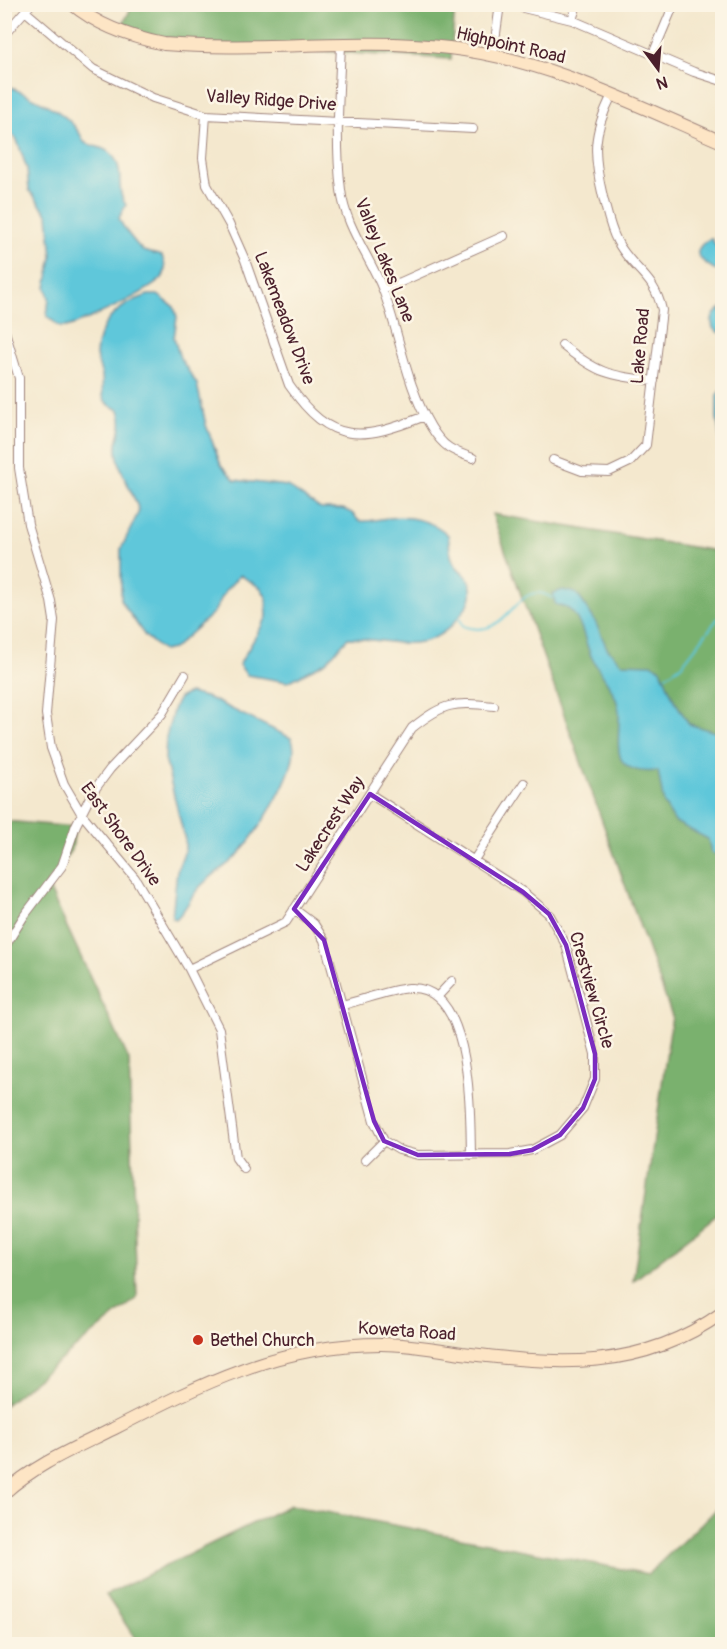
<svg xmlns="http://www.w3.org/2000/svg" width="727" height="1649" font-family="Pangolin,sans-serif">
<rect width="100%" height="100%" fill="#fcf5e5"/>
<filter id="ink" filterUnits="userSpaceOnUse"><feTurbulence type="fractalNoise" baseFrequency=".0167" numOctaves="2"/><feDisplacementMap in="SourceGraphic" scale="12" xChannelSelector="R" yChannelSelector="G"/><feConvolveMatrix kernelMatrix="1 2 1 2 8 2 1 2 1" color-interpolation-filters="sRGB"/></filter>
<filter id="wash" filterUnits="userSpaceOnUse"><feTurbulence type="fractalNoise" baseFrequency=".008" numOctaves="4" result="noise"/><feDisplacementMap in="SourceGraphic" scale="24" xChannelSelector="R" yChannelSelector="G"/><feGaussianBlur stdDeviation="1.35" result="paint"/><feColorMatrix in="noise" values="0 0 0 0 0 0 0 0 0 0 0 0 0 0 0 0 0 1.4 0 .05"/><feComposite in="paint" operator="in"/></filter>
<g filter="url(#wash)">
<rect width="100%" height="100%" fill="#f4e8ce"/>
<path fill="#7ab16e" stroke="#62684c" stroke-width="1.5" d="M133,5H455L451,59L224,46L119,31Z
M492,514L722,552V1211L633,1281L672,1016Z
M5,821L75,827L72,849L47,884L129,1060L137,1298L5,1405Z
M722,1504V1644H139L106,1595L290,1505L648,1574Z"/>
<path fill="#5ec7da" stroke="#547382" stroke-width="1.5" d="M4,84C32,98 72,111 84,142C92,147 102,146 110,153C127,168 114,190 126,205L119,218C122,227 136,244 143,251L162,256C165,263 167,271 162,278C149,292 85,322 66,327H60L47,316L49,298L46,288L52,257L48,215L29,190L27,169L17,140L5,129Z
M711,238L718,249L722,250V274C708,264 682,255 711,238Z
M148,295H158L174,307L177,317L174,338L180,358L197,384L206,425L221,465L235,480L287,486L321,509H343L352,513L359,521C370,522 378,519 389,518C409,515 434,521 448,535C450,545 449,558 456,566C463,574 470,577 471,588C473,601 466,607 459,617C427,658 392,639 348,638L326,662L288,682L247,675L239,665L267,617L266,597L261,588L240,575L226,590L214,612L173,649L163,651L145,636L121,601V549L139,511C133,491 119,473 117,452C115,434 126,430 119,410C97,401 104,394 102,376C101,369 96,362 96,354C98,322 120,304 148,295Z
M722,308V332L719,333L713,328C710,318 714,313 722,308Z
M722,389V453L717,418V395Z
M563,590L576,593L582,601L594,619L607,648L621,663L652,664L661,669L673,698L689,724L722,734V856L711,853L708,839L675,822L664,804L658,771C645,772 632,772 623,762C615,754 620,724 619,712C617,691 601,676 592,658C584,642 585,628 572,612C567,606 561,607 555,604L553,593Z
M189,693L209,698L291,738C306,764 254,837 237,856C225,868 209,876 198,889C190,898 186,910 176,919L172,917L177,871L185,850V840L165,759L166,737L174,707L179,698Z"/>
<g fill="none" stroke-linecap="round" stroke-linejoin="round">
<path stroke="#5ec7da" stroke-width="2" d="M459,617L463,626C511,644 515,574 552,598
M666,676L682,665L722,613"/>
</g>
</g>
<g filter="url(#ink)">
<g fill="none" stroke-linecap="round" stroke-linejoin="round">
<g stroke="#9f847c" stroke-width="10">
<path id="street" d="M507,4L572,20L694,72L722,81
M25,11L93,69L153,98L206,115L473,129
M572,20L577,4
M4,35L31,4
M341,45C339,93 335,142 341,190C345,226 370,257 383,290C400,335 406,386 431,427C443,447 452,451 473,458
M653,54L674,4
M493,55L500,4
M206,115L203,158L207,185L229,224L245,260L289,385C331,446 362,441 425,416
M383,290L504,236
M4,328L19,378V468L28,524L51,601L54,620L46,714L51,748L64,784L81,813L135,878L189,969L219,1029L236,1158L244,1169
M562,345C599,374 607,375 654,381
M553,460L582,471L609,472L630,462L646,445L662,310C654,274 632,270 617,241C610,228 607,212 603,197C593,155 592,134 612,95
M474,860L524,783
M294,909L314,924L324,940L374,1121L384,1141L399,1150L418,1155L510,1154L532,1150L560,1135L583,1108L595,1079V1054L566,945L549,914L523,892L370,794
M4,948L24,916L62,866L76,825L92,793L110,769L162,714L185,675
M189,969L286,922L412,728C445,702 453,702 494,706
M438,996L452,981
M342,1005C363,1000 388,990 409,988C473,984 470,1113 471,1155
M365,1160L384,1141"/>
</g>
<g stroke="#9f847c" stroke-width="14">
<path id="secondary" d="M72,4C98,26 130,37 164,44C258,52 354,37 449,48C546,59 634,104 722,142
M4,1493C36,1464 75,1448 113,1429C201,1384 279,1344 381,1344C408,1344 436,1349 462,1353C558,1365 640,1372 722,1313"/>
</g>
<use href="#street" stroke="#fff" stroke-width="8"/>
<use href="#secondary" stroke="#fde5c5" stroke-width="12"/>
</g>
</g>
<path fill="none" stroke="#7b2cbf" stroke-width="4.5" stroke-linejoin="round" d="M370,794L523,892L549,914L566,945L595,1054V1079L583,1108L560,1135L532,1150L510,1154L418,1155L384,1141L374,1121L324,940L294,909Z"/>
<circle fill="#c8321e" stroke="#fcf5e5" stroke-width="2" cx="198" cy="1340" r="6"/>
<g text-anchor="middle" stroke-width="5" stroke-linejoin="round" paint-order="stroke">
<g font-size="18" fill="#4a1f2b" stroke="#fcf5e5">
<text transform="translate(511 45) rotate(13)" y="6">Highpoint Road</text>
<text transform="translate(271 100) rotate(4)" y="6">Valley Ridge Drive</text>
<text transform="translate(385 260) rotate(68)" y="6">Valley Lakes Lane</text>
<text transform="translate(285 318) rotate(69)" y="6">Lakemeadow Drive</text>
<text transform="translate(640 346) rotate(-85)" y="6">Lake Road</text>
<text transform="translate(330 824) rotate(-57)" y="6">Lakecrest Way</text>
<text transform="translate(121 834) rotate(54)" y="6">East Shore Drive</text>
<text transform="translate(592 990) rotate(74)" y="6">Crestview Circle</text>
<text transform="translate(407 1331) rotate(4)" y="6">Koweta Road</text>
</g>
<g font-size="18" fill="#4a1f2b" stroke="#fcf5e5" text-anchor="start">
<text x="210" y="1346">Bethel Church</text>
</g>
</g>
<rect width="727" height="1649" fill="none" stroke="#fcf5e5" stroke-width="24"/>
<g transform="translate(658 69) rotate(164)" stroke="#fcf5e5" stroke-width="4.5" paint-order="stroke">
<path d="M0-4.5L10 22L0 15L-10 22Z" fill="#4a1f2b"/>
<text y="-9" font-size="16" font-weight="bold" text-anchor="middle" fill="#4a1f2b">N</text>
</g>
</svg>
